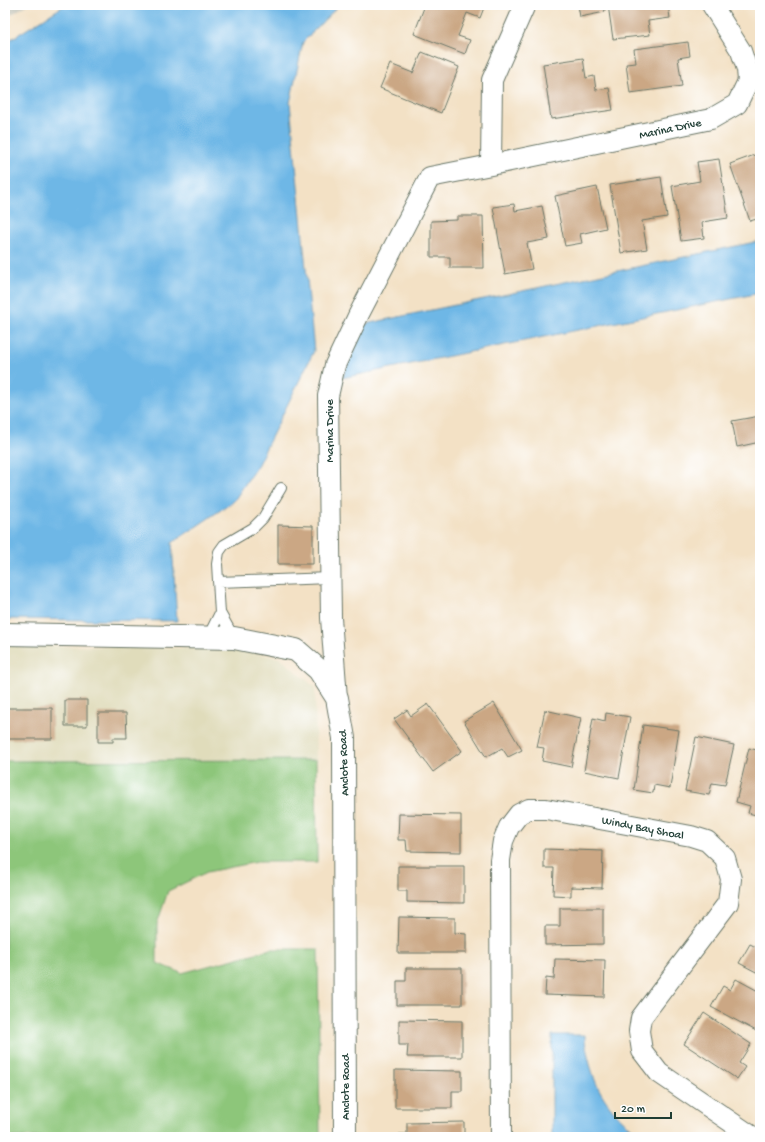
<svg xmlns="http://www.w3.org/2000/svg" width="765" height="1142" font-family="'Gochi Hand',sans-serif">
<rect width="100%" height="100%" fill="#fff"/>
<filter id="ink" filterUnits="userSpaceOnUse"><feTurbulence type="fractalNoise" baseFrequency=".025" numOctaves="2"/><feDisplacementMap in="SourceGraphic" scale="8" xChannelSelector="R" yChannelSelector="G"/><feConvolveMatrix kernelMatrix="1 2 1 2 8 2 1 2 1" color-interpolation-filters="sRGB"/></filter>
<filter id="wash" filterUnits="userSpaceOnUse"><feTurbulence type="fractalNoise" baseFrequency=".012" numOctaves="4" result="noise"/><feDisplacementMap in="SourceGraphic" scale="16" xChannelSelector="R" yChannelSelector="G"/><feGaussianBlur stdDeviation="0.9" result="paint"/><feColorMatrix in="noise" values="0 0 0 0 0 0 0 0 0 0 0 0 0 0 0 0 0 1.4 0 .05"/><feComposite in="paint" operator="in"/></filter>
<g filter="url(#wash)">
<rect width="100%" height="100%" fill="#f3e1c5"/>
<path fill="#e0dcbb" d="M5,645L233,649L280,658L311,684L315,686L316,760L5,761Z"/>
<path fill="#c4c5b9" d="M5,5H27L5,18Z"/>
<path fill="#8dc67a" stroke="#568257" d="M316,760L317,862H257L207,872L168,891L157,924V963L182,973L271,949H318L320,1137H5V761Z"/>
<path fill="#6eb7e6" stroke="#467a8d" d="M65,5H339L303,42L290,103L314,351L258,464L234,501L172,543L177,621L5,619V43Z
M760,241V293L342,378L365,324Z
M552,1035H585V1041C587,1052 589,1063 593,1074C600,1099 622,1123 643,1137H552Z"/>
<g id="blocks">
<path fill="#cba784" d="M425,5H485L480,18L467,13L458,36L470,40L465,54L414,34Z
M578,5H604L605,12L580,17Z
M608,5H668L670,18L648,21L650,35L613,39Z
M688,42L690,56L678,58L682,86L630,93L626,64L636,63L634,49Z
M422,52L459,67L441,113L380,88L390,64L413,73Z
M583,58L586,78L594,76L596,90L609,88L613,110L551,119L543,64Z
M760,153V218L750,221L730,164Z
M719,159L728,218L702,222L704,238L681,241L672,186L700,181L697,162Z
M661,177L667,217L642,221L647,249L621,253L610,185Z
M597,187L606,228L580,234L582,243L565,246L555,196Z
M514,204L515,211L542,206L549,239L527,243L532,269L505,274L493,207Z
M457,216H483L484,268H450V257H431V221L457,220Z
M760,416V442L737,447L732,421Z
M278,525L313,526V564H278Z
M65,700H87V726H65Z
M494,703L522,750L508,757L502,748L486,757L464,721Z
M428,704L462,751L433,772L394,719L407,710L411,716Z
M5,708H52V739H5Z
M545,710L581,718L571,767L542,761L544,748L537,747Z
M98,713H126L127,738H113V742H98Z
M606,713L630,717L619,778L584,771L593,718L605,721Z
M643,725L679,730L670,788L654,785L653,793L634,790Z
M696,737L734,745L725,785L712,783L709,795L685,791Z
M749,748L760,751V816L748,813L750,806L736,802Z
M399,814L461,815V852L407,851L406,840H398Z
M544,849L603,851L602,888L571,887V896L553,895L554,868H544Z
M398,866H464V903L407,902V891H398Z
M560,908H603V944L545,945V926H560Z
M399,917L455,918V933L466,934V953H398Z
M750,944L760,949V974L739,963Z
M555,959L605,960L604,997L545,995L546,978L554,979Z
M406,968H462V1005H397V981H406Z
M736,979L760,992V1033L711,1007L723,986L730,990Z
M704,1013L751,1044L739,1063L745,1067L737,1079L684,1044Z
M399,1020L462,1021V1057H407L408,1045H399Z
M395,1070L462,1071V1091H452V1108H395Z
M464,1122V1137H399V1134H407V1123Z"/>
</g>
</g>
<g filter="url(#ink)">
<use href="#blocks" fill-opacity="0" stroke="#697667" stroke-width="1"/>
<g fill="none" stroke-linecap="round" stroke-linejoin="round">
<g stroke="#697667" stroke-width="12">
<path id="lane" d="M218,582L331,578
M220,613L234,638
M208,637L220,613L217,564L219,552L224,545L253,528L263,518L281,488"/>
</g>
<g stroke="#697667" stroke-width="22">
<path id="street" d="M525,5L492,80L491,165L711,119L737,104L748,81L747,69L741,51L712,5
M337,698L331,618L328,396L335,365L359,314L430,177L491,165
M501,1137L500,860L503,841L509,827L519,814L529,809H546L691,836L707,841L725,858L731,879L728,903L641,1018L639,1031L642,1051L659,1073L753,1137"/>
</g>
<g stroke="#697667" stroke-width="24">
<path id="secondary" d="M5,634L234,638L296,650L319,670L337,698L344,738L345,1137"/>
</g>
<use href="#lane" stroke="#fff" stroke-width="10"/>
<use href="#street" stroke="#fff" stroke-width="20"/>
<use href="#secondary" stroke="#fff" stroke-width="22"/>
</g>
</g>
<g text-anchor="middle" stroke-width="3" stroke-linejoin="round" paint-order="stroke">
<g font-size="12" fill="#1f3d34" stroke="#fff">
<text transform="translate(670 128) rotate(-12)" y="4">Marina Drive</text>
<text transform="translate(329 431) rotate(-90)" y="4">Marina Drive</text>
<text transform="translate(343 763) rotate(-92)" y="4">Anclote Road</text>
<text transform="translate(643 827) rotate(11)" y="4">Windy Bay Shoal</text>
<text transform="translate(345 1087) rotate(-90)" y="4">Anclote Road</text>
</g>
</g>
<rect width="765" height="1142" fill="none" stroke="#fff" stroke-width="20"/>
<path d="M615 1112v6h56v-6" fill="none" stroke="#1f3d34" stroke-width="2"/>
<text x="621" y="1112" font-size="12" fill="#1f3d34" stroke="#ffffff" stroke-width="3" paint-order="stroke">20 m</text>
</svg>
